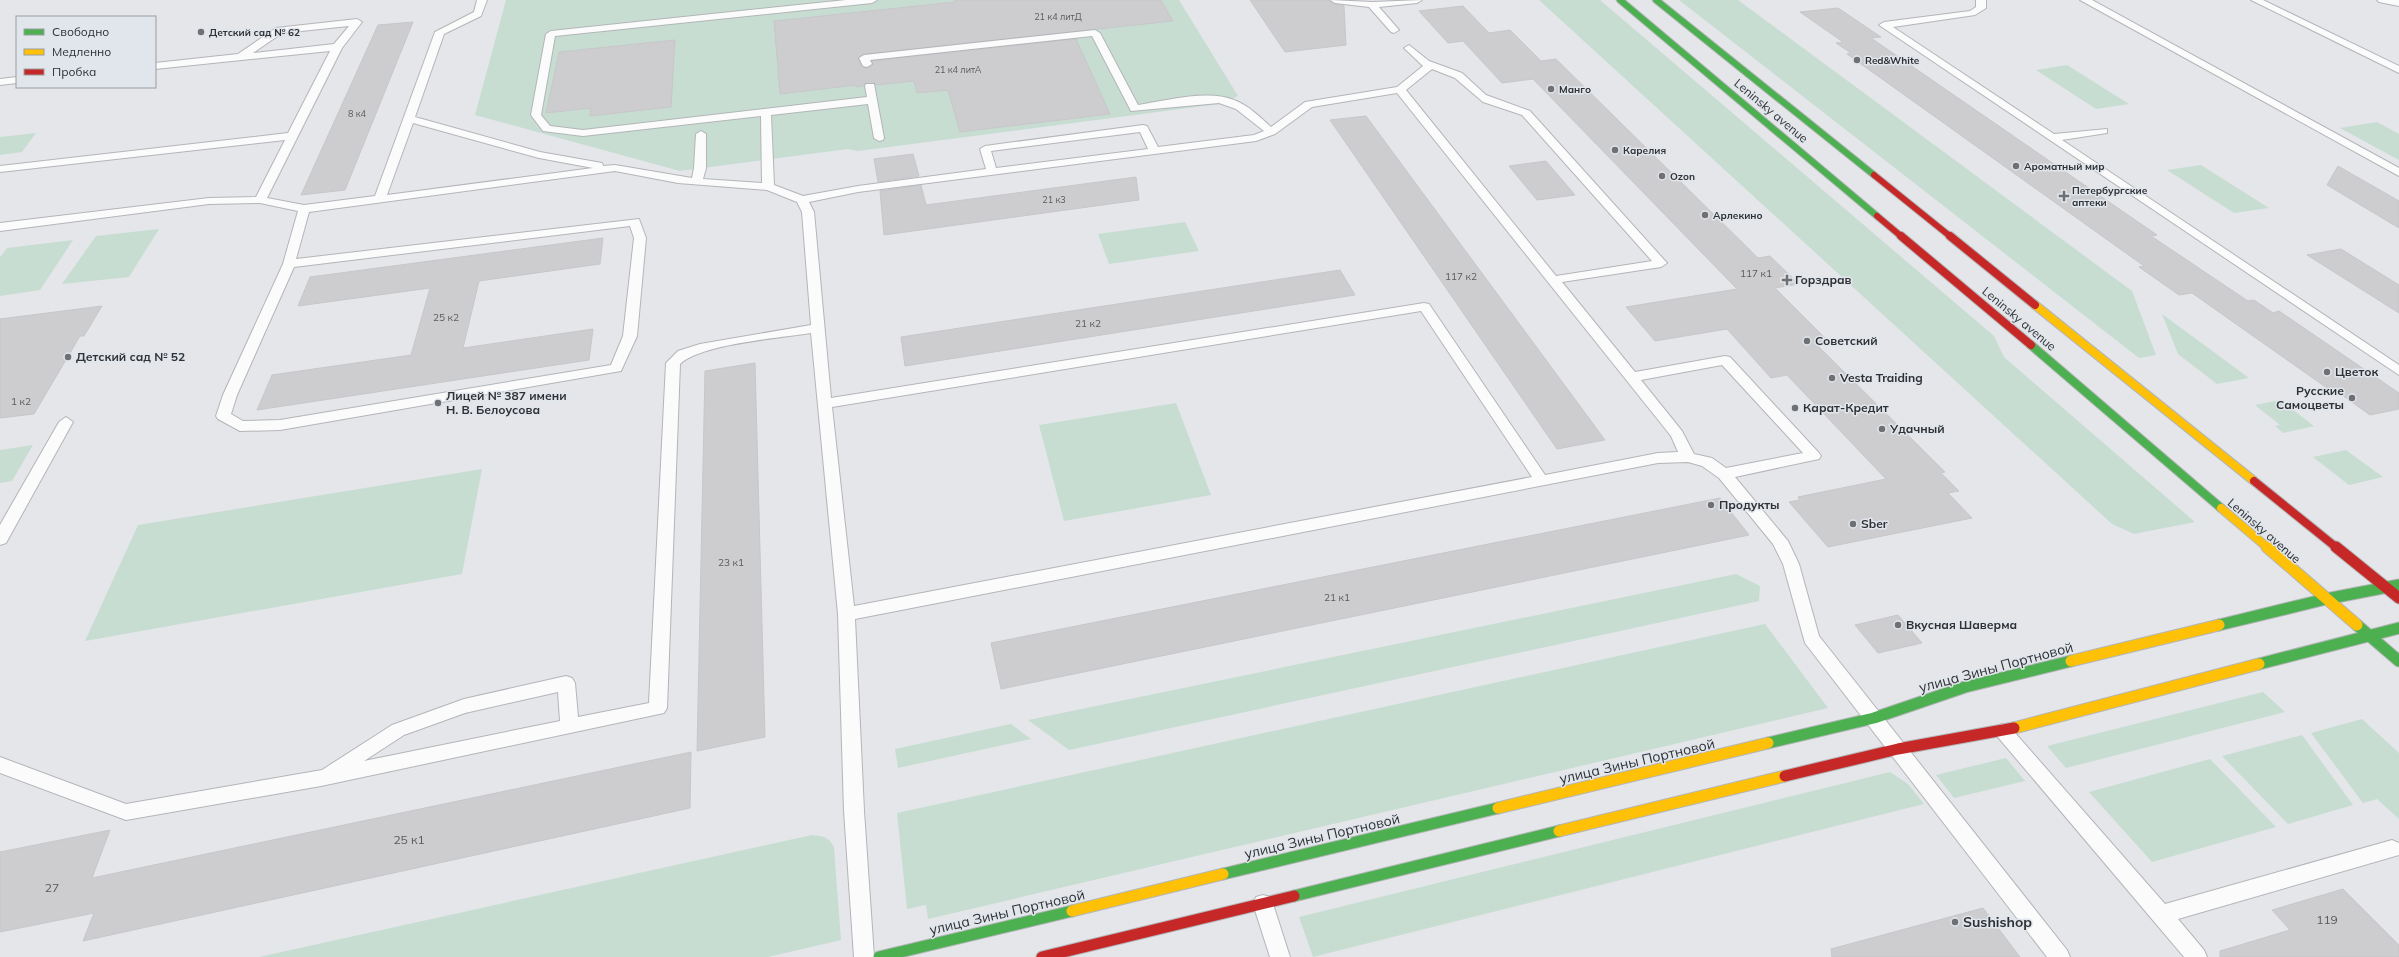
<svg xmlns="http://www.w3.org/2000/svg" width="2399" height="957" font-family="Mulish,sans-serif">
<rect width="100%" height="100%" fill="#e4e6e9"/>
<path fill="#c7ddd2" d="M506,0H1179L1238,96L1219,104L858,151L848,149L680,171L475,115Z
M1539,0H1600L1994,336L2004,357L2195,522L2134,534L2112,524Z
M1679,0H1738L2132,291L2156,355L2139,358Z
M2067,65L2129,104L2096,109L2036,70Z
M2377,122L2399,134V160L2340,128Z
M36,133L22,152L0,155V137Z
M2201,165L2269,208L2234,213L2167,170Z
M1185,222L1199,251L1109,264L1098,234Z
M159,229L129,277L62,284L96,236Z
M73,240L40,290L0,296V257L7,248Z
M2162,314L2249,378L2217,384L2178,354Z
M2280,400L2314,426H2315L2283,433L2275,426L2280,425L2255,405Z
M1176,403L1211,495L1064,521L1039,425Z
M33,445L12,481L0,483V450Z
M2346,450L2383,477L2349,485L2313,457Z
M482,469L462,574L85,641L138,525Z
M1736,574L1760,586L1759,601L1069,750L1028,720Z
M1765,624L1828,708L928,919L926,905L907,909L897,813Z
M2263,692L2285,712L2066,768L2047,746Z
M2362,719L2399,753V819L2377,799L2363,803L2311,733Z
M1011,724L1031,739L898,768L895,749Z
M2302,735L2353,805L2288,824L2222,756Z
M2006,758L2025,781L1954,798L1936,775Z
M2210,759L2276,827L2152,862L2089,792Z
M1890,772L1908,784L1924,804L1313,957L1299,917Z
M812,835C823,836 830,837 834,848L841,940L768,957H259Z"/>
<path fill="#cdcdd0" stroke="#c7c7ca" d="M954,0H1161L1173,21L864,54L858,58L862,67L867,68L873,65L872,61L1076,39L1110,114L960,132L948,90L917,93L914,81L876,85L874,82H866L864,86L856,87V85L780,94L774,21L955,2Z
M1250,0H1329L1334,4L1344,6L1346,45L1285,52Z
M1463,6L1489,33L1510,30L1541,61L1556,59L1758,258L1770,256L1799,284L1775,288L1828,341L1815,343L1945,472L1941,473L1959,491L1948,493L1972,518L1828,547L1789,502L1800,500L1798,497L1886,479L1787,375L1771,378L1727,329L1655,341L1626,307L1737,289L1533,79L1502,83L1463,41L1448,43L1419,11Z
M1838,8L1881,37L1871,38L2157,235L2151,236L2248,301L2254,300L2273,313L2279,311L2399,393V409L2370,415L2331,387L2327,388L2192,293L2179,295L2139,267L2144,266L1847,54L1851,53L1836,43L1843,42L1800,12Z
M413,22L345,190L301,195L378,25Z
M675,40L671,107L590,116L591,108L546,113L559,52Z
M1366,116L1577,402L1605,440L1557,449L1330,120Z
M913,154L919,176L878,182L874,159Z
M1546,161L1575,195L1537,200L1509,166Z
M2338,166L2399,201V228L2327,185Z
M1136,177L1139,200L884,235L880,191L921,185L926,205Z
M603,238L600,264L479,281L463,348L593,329L589,360L257,410L272,375L411,355L430,288L298,306L310,277Z
M2341,249L2399,285V313L2307,255Z
M1340,270L1355,295L905,366L901,337Z
M102,306L84,336H80L34,414L0,418V319Z
M755,363L765,737L697,751L705,371Z
M1720,498L1749,535L1001,689L991,643Z
M1898,615L1922,643L1878,653L1855,625Z
M691,752L690,808L83,941L94,913L0,932V852L110,830L92,878Z
M2343,889L2399,945V957H2220V951L2290,930L2272,910Z
M1983,908L2020,957H1832L1831,949Z"/>
<g fill="none" stroke-linecap="round" stroke-linejoin="round">
<g stroke="#b3b5b8" stroke-width="2">
<path id="lane" d="M477,0H487L481,16L444,34L415,117L540,152L602,163L603,166L615,165L692,178L694,168L696,134L701,131L706,134V168L703,179L762,183L761,116L583,136L543,131L531,115L546,34L551,31L846,0H877L872,3L555,36L541,115L550,126L583,130L867,97L865,86L866,84H874L884,138L883,140L879,141L874,138L868,104L771,115L774,185L803,196L858,186L986,169L980,149L985,146L1143,125L1147,126L1158,147L1254,135L1264,131L1236,109L1219,103L1131,111L1092,36L870,60L872,64L867,67L863,66L859,58L864,55L1095,30L1100,33L1138,105C1165,101 1208,89 1234,100C1248,105 1260,117 1271,127L1305,102L1397,87L1423,66L1404,48L1409,45L1429,61L1462,73L1486,95L1530,111L1667,263L1661,267L1562,282L1635,372L1725,356L1730,357L1819,453L1821,456L1819,459L1735,477L1788,541L1799,564L1819,636L2067,950L2070,957H2047L1805,643L1783,564L1773,544L1719,478L1702,466L1688,462L1658,463L855,619L864,811L874,957H854L844,811L838,614L811,333C779,338 702,344 680,364L667,708L664,713L321,786L126,820L0,773V757L126,804L322,770L392,725L464,699L566,676L572,678L575,683L578,717L649,703L666,363L678,351L700,344L811,325L802,212L797,202L767,190L678,183L615,171L309,212L296,259L639,219L646,238L637,336L621,371L280,430L240,431L218,419L216,416L223,395L283,264L298,211L260,203L209,204L0,231V223L209,198L256,197L285,140L0,172V166L288,133L330,51L155,69V63L238,54L276,28L357,19L362,22L342,48L267,198L304,205L375,196L435,32L474,12ZM349,26L334,44L253,53L282,33ZM1432,69L1455,78L1483,102L1522,115L1652,261L1556,276L1406,90ZM1397,93L1671,436L1678,452L1658,453L1545,475L1429,304L1424,303L831,398L814,212L809,202L858,192L1256,141L1275,134L1312,107ZM413,123L539,158L593,168L387,195ZM1140,132L1148,149L996,168L991,151ZM630,226L634,238L623,336L611,365L280,420L243,421L231,414L237,395L294,267ZM1421,311L1532,477L854,606L832,407ZM1722,365L1803,453L1726,468L1712,458L1694,454L1682,431L1641,380ZM558,692L560,721L364,761L404,735L465,713Z
M1330,0L1372,2L1422,0L1417,3L1379,7L1399,30L1394,33L1391,32L1369,7L1335,3Z
M1976,0H1986V8L1975,15L1893,27L2054,134L2107,129V133L2062,140L2399,365V375L1879,25L1884,22L1970,11L1976,7Z
M2080,0H2092L2399,168V176Z
M2251,0H2263L2399,66V73Z
M2377,0H2399V6L2379,2Z
M17,77V83L0,85V79Z
M66,417L73,422L6,543L0,545V525L59,422Z
M2003,724L2009,726L2165,904L2392,840L2399,843V855L2178,919L2204,950L2207,957H2184L1997,736L1994,731L1997,726Z
M1263,895L1270,897L1273,904L1290,957H1270L1253,904L1256,897Z"/>
</g>
<g stroke="#b3b5b8" stroke-width="8">
<path id="fast-far2" d="M1620,0L1877,216
M1656,0L1874,175"/>
</g>
<g stroke="#b3b5b8" stroke-width="10">
<path id="fast-far1" d="M2031,345L2221,508"/>
</g>
<g stroke="#b3b5b8" stroke-width="13">
<path id="fast" d="M2219,625L2326,599L2399,585
M2357,625L2399,661
M2259,664L2399,628
M1768,743L1874,718L1965,687L2071,661
M1223,874L1498,808
M1294,896L1559,831
M879,957L1072,911"/>
</g>
<g stroke="#b3b5b8" stroke-width="10">
<path id="slow-far1" d="M2035,305L2254,481
M2221,508L2268,548"/>
</g>
<g stroke="#b3b5b8" stroke-width="13">
<path id="slow" d="M2267,547L2357,625
M2071,661L2219,625
M2014,728L2259,664
M1498,808L1768,743
M1559,831L1785,776
M1072,911L1223,874"/>
</g>
<g stroke="#b3b5b8" stroke-width="8">
<path id="jam-far2" d="M1874,175L1951,237
M1877,216L1902,237"/>
</g>
<g stroke="#b3b5b8" stroke-width="10">
<path id="jam-far1" d="M1901,236L2031,345
M1950,236L2035,305
M2254,481L2337,548"/>
</g>
<g stroke="#b3b5b8" stroke-width="13">
<path id="jam" d="M2336,547L2399,598
M1785,776L1898,749L2014,728
M1042,957L1294,896"/>
</g>
<use href="#lane" fill="#fbfbfc" fill-rule="evenodd"/>
<use href="#fast-far2" stroke="#4caf50" stroke-width="6"/>
<use href="#fast-far1" stroke="#4caf50" stroke-width="8"/>
<use href="#fast" stroke="#4caf50" stroke-width="11"/>
<use href="#slow-far1" stroke="#ffc107" stroke-width="8"/>
<use href="#slow" stroke="#ffc107" stroke-width="11"/>
<use href="#jam-far2" stroke="#c62828" stroke-width="6"/>
<use href="#jam-far1" stroke="#c62828" stroke-width="8"/>
<use href="#jam" stroke="#c62828" stroke-width="11"/>
</g>
<g fill="#6e7073" stroke="#e1e6ec" stroke-width="1.5">
<circle cx="201" cy="32" r="4"/>
<circle cx="1857" cy="60" r="4"/>
<circle cx="1551" cy="89" r="4"/>
<circle cx="1615" cy="150" r="4"/>
<circle cx="2016" cy="166" r="4"/>
<circle cx="1662" cy="176" r="4"/>
<path d="M2062 190h4v4h4v4h-4v4h-4v-4h-4v-4h4z"/>
<circle cx="1705" cy="215" r="4"/>
<path d="M1785 274h4v4h4v4h-4v4h-4v-4h-4v-4h4z"/>
<circle cx="1807" cy="341" r="4"/>
<circle cx="68" cy="357" r="4"/>
<circle cx="2327" cy="372" r="4"/>
<circle cx="1832" cy="378" r="4"/>
<circle cx="2352" cy="398" r="4"/>
<circle cx="438" cy="403" r="4"/>
<circle cx="1795" cy="408" r="4"/>
<circle cx="1882" cy="429" r="4"/>
<circle cx="1711" cy="505" r="4"/>
<circle cx="1853" cy="524" r="4"/>
<circle cx="1898" cy="625" r="4"/>
<circle cx="1955" cy="922" r="4"/>
</g>
<g text-anchor="middle" stroke-width="3" stroke-linejoin="round" paint-order="stroke">
<g font-size="9" fill="#585a5c">
<text x="1058" y="20">21 к4 литД</text>
<text x="958" y="73">21 к4 литА</text>
<text x="357" y="117">8 к4</text>
<text x="1054" y="203">21 к3</text>
</g>
<g font-size="10" font-weight="bold" fill="#2f3134" stroke="#e1e6ec" text-anchor="start">
<text x="209" y="36">Детский сад № 62</text>
<text x="1865" y="64">Red&amp;White</text>
<text x="1559" y="93">Манго</text>
<text x="1623" y="154">Карелия</text>
<text x="2024" y="170">Ароматный мир</text>
<text x="1670" y="180">Ozon</text>
<text x="2072" y="194">Петербургские<tspan x="2072" dy="12">аптеки</tspan></text>
<text x="1713" y="219">Арлекино</text>
</g>
<g font-size="10" fill="#585a5c">
<text x="1756" y="277">117 к1</text>
<text x="1461" y="280">117 к2</text>
<text x="446" y="321">25 к2</text>
<text x="1088" y="327">21 к2</text>
<text x="21" y="405">1 к2</text>
<text x="731" y="566">23 к1</text>
<text x="1337" y="601">21 к1</text>
</g>
<g font-size="12" fill="#2f3134" stroke="#e1e6ec">
<text transform="translate(1771 111) rotate(40)" y="4">Leninsky avenue</text>
<text transform="translate(2019 319) rotate(40)" y="4">Leninsky avenue</text>
<text transform="translate(2264 531) rotate(41)" y="4">Leninsky avenue</text>
</g>
<g font-size="12" font-weight="bold" fill="#2f3134" stroke="#e1e6ec" text-anchor="start">
<text x="1795" y="284">Горздрав</text>
<text x="1815" y="345">Советский</text>
<text x="76" y="361">Детский сад № 52</text>
<text x="2335" y="376">Цветок</text>
<text x="1840" y="382">Vesta Traiding</text>
<text x="2344" y="395" text-anchor="end">Русские<tspan x="2344" dy="14">Самоцветы</tspan></text>
<text x="446" y="400">Лицей № 387 имени<tspan x="446" dy="14">Н. В. Белоусова</tspan></text>
<text x="1803" y="412">Карат-Кредит</text>
<text x="1890" y="433">Удачный</text>
<text x="1719" y="509">Продукты</text>
<text x="1861" y="528">Sber</text>
<text x="1906" y="629">Вкусная Шаверма</text>
</g>
<g font-size="12" fill="#585a5c">
<text x="409" y="844">25 к1</text>
<text x="52" y="892">27</text>
<text x="2327" y="924">119</text>
</g>
<g font-size="14" fill="#2f3134" stroke="#e1e6ec">
<text transform="translate(1996 667) rotate(-15)" y="5">улица Зины Портновой</text>
<text transform="translate(1637 761) rotate(-13)" y="5">улица Зины Портновой</text>
<text transform="translate(1322 836) rotate(-13)" y="5">улица Зины Портновой</text>
<text transform="translate(1007 912) rotate(-13)" y="5">улица Зины Портновой</text>
</g>
<g font-size="14" font-weight="bold" fill="#2f3134" stroke="#e1e6ec" text-anchor="start">
<text x="1963" y="927">Sushishop</text>
</g>
</g>
<rect x="16" y="16" width="140" height="72" fill="#e1e6ec" stroke="#9a9ea2"/>
<rect x="24" y="29" width="20" height="6" fill="#4caf50" stroke="#9a9ea2"/>
<text x="52" y="36" font-size="12" fill="#2f3134">Свободно</text>
<rect x="24" y="49" width="20" height="6" fill="#ffc107" stroke="#9a9ea2"/>
<text x="52" y="56" font-size="12" fill="#2f3134">Медленно</text>
<rect x="24" y="69" width="20" height="6" fill="#c62828" stroke="#9a9ea2"/>
<text x="52" y="76" font-size="12" fill="#2f3134">Пробка</text>
</svg>
